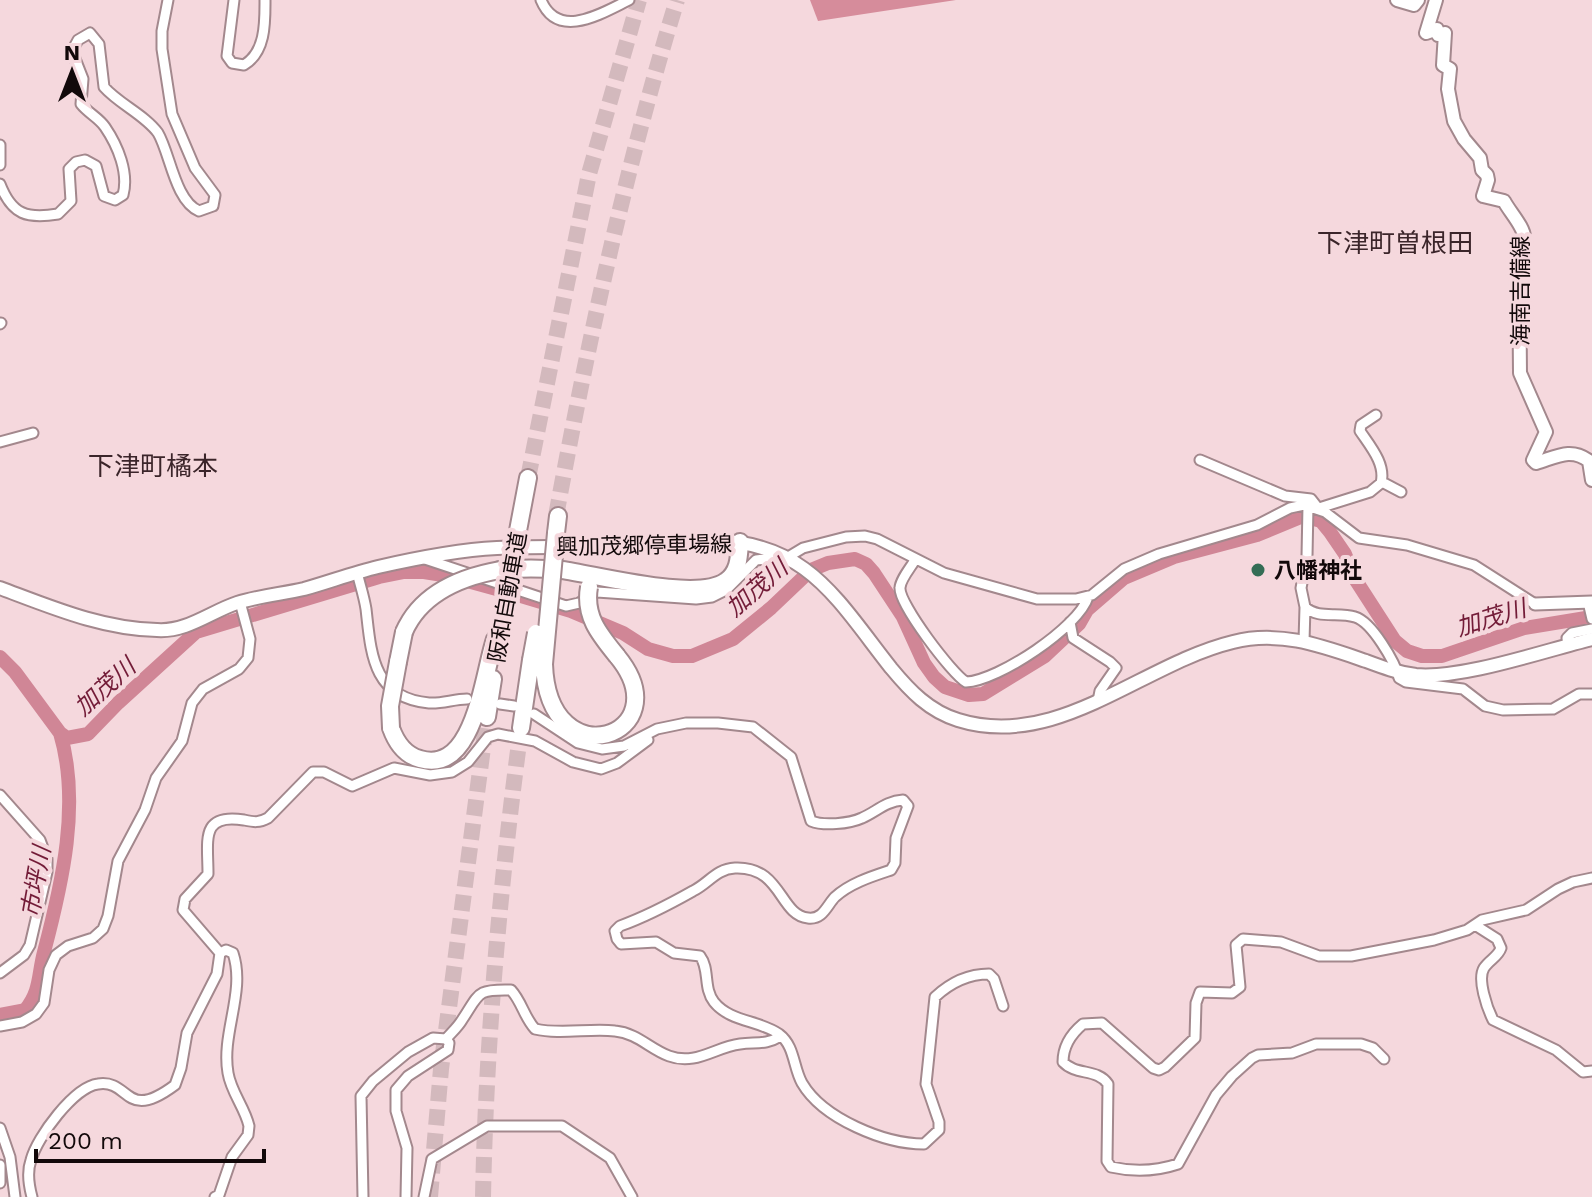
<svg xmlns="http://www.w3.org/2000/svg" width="1592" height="1197" font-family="'Work Sans','Noto Sans JP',sans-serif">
<rect width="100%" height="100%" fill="#f5d8dd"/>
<path fill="#d68c9b" d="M810,0H956L818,21Z"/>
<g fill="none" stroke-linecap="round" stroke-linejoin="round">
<path stroke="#d08696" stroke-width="14" d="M0,657L15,672L60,733L67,738L88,734L118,703L196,632L379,577L404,572H424L449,576L511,593L571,611L623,633L648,649L673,656H692L733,639L771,608L811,570L828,563L855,559L866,564L874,573L903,617L924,663L934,677L945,687L969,695L983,694L1045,656L1079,624L1087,610L1124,578L1174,557L1257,535L1303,516L1321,521L1330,532L1345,554L1355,579L1395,641L1407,651L1422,656H1442L1524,628L1592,617
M0,1015L25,1010C41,991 38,974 44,952C62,884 81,803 60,733"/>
<path stroke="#d3b9bd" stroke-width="16" stroke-dasharray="16 8" stroke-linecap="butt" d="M528,478L589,174L639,0
M556,516C588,342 625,169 677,0
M430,1197L441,1069L487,717
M483,1197C486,1040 500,884 521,728"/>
<g stroke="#a3888d" stroke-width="13">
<path id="minor" d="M234,0L227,56L232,63L244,65C266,52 265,22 265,0
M541,0C558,41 602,13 629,0
M0,145V165
M0,184C12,215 27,219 58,214L71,201L69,169L76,162L85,160L96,166L104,196L115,200L123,195C129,173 118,146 105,127C99,118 88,113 81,104L83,79L72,51L78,40L90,33L99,44L104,87C119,104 145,115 158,133C170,153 175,201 199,211L213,206L215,195L195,168L172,114L162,49V31L168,0
M0,324L1,323
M0,442L33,433
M1200,460L1285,496L1311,499L1318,508
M1382,482L1401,492
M1319,508L1370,492L1381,483C1386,464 1370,446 1360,431L1361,425L1376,415
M425,559L566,606L579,603L597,592L696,599L712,597L726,590L756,560L765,559L778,563L803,548L846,537L865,536L877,539L944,573L1037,599H1076L1092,595L1124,569L1159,554L1257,525L1290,508L1304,505L1325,512L1359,538L1407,545L1474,565L1535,604
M915,560C911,567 900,580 900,588C899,604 952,674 966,682C998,681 1079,627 1088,597
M357,572C360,585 364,596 366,609C371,652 372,698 429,703C442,704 454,699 467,699
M1588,602L1592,619
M1305,607C1319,620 1338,611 1355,617C1372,622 1395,662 1399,678L1406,682L1463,689L1485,706L1503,710L1553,709L1579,694H1592
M1070,622L1073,638L1110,662L1116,668L1100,691L1098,701
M1304,641L1305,607L1301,588L1307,557L1308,505
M1568,645L1567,638L1572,633L1592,629
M500,704L514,706
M534,714L578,743L602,749L624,746L657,729L686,723H718L753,727L791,757L811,821C823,826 849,824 862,818C876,812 886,801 903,800L908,806L896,838L895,863L891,870C873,876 850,883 835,897C827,905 823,920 808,918C779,915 782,866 735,868C716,869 709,883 693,891C670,904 645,917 620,926L615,931L617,939L621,944L656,942L674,953L700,956C710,969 703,988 714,1002C730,1022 759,1020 779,1034C795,1046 793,1067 802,1083C823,1119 885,1144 924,1144L939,1130V1122L926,1084L935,997C950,983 969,974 989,974L994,979L1003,1006
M0,795L40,840L47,859V872L30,945L24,955L0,973
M1475,925L1497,939L1501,948C1498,957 1489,960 1484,968C1477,979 1487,1008 1493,1020L1556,1050L1583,1072L1592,1071
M0,1026L22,1022L36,1014L44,1003L49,970L56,955L68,946L93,938L103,929L108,916L118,861L145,810L156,778L182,741L192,703L203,689L239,669L248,658L250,639L240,602
M446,1039C451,1033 458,1027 462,1020C480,993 476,989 511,990C522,1002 524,1017 535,1029C561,1035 589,1028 615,1031C637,1033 650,1049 669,1056C696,1066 715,1047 740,1044C757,1042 766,1045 781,1036
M1384,1059L1373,1048L1361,1044H1316L1292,1053L1258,1055L1252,1058L1232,1076L1216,1095L1178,1164C1157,1171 1133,1172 1111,1167L1107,1161L1108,1084C1097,1068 1076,1076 1063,1062C1063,1047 1071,1034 1083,1024L1102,1023L1153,1068L1159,1070L1165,1067L1195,1038L1196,1003L1200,992L1232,993L1240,987L1236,945L1243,939L1281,942L1319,956H1351L1434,940L1467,930L1482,920L1526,910L1558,889L1573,882L1592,878
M0,1128L10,1157L15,1197
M0,1165V1183
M32,1197C29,1186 27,1171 31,1160C37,1137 74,1087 98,1084C131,1079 124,1123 175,1085L181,1068L187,1033L217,974L220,953L183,910L185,899L208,874C208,840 200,813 244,820C254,822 259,823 268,818L313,772H324L352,786L394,768L430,775L452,772L468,762L488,737L498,734L535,741L573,762L601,769L617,763L648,740
M215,1197L219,1195L232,1157L248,1135L249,1126C245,1108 231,1092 228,1073C221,1033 246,992 233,953L226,950L220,953
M363,1197L361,1096L373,1081L408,1052L433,1038L446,1039
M406,1197L407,1148L396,1111V1090L408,1076L448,1050L449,1043L446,1039
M424,1197L432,1159L487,1126H562L610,1158L632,1197"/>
</g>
<g stroke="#a3888d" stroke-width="15">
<path id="tertiary" d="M1535,604L1592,602"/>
</g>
<g stroke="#a3888d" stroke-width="16">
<path id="secondary" d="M1397,0L1414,5L1418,0
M1436,0L1426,33L1437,29L1438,35L1445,33L1443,65L1450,69L1448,89L1454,121L1464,139L1480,158L1482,170L1487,175L1488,180L1483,196L1504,201C1509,211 1525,228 1524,238C1522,246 1519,251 1519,259L1520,373L1546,432L1533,460L1536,463C1556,457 1571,447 1589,461L1592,480
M0,588C51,607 102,629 157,630C187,632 210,612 237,603C259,596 282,594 304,589C329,582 353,573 378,567C417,558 458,550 497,548C534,546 572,548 609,546C640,545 671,540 703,540C806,539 835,597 891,668C910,691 929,711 958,720C1057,751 1142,664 1233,642C1280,630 1322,646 1366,661C1382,667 1398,673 1416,675C1463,679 1543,651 1592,639"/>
</g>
<g stroke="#a3888d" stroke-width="20">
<path id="motorway" d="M556,533L558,516
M517,536L528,478
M500,570C521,568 541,568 562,570C598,575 698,602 726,581C739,572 739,557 740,542
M398,662L404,632
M544,664C548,782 683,736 617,656
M487,717L493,679
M391,728C396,742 405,755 420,759C475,775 483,674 495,639
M521,728L531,660"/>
</g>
<use href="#minor" stroke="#fff" stroke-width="9"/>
<use href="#tertiary" stroke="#fff" stroke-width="11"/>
<use href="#secondary" stroke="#fff" stroke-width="12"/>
<use href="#motorway" stroke="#fff" stroke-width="16"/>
<g stroke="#a3888d" stroke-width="20" stroke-linecap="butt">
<path id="motorway-bridge" d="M589,587C584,616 599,634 617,656
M404,632C421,593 461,577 500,570
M497,654L517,536
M531,660L536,633
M544,664L556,533
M391,728L390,706L398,662"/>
</g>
<use href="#motorway-bridge" stroke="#fff" stroke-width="16"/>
</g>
<circle fill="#346d55" stroke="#f5d8dd" stroke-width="3" cx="1258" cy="570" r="8"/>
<g text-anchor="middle" stroke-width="8" stroke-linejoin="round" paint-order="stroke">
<g font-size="22" fill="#12090a" stroke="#f5d8dd">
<text transform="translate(1520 291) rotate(-90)" y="8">海南吉備線</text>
<text transform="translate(644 545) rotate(-1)" y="8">興加茂郷停車場線</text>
<text transform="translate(507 597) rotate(-80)" y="8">阪和自動車道</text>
</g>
<g font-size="22" font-weight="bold" fill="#12090a" stroke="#f5d8dd" text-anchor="start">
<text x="1274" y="578">八幡神社</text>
</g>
<g font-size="24" font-style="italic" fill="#731c38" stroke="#f5d8dd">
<text transform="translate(757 588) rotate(-41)" y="8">加茂川</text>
<text transform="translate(1491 618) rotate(-17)" y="8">加茂川</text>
<text transform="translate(105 687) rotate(-42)" y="8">加茂川</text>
<text transform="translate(36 882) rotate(-80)" y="8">市坪川</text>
</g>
<g font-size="26" fill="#3b252a" stroke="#f5d8dd">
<text x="1395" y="252">下津町曽根田</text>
<text x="153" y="475">下津町橘本</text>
</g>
</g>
<g transform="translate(72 72)" stroke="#f5d8dd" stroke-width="6" paint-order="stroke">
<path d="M0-6L14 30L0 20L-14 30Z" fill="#12090a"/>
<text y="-12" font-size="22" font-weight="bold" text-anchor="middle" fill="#12090a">N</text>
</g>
<path d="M36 1149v12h228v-12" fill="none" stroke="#12090a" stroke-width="4"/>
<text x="48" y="1149" font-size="24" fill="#12090a" stroke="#f5d8dd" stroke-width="6" paint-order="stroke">200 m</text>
</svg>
